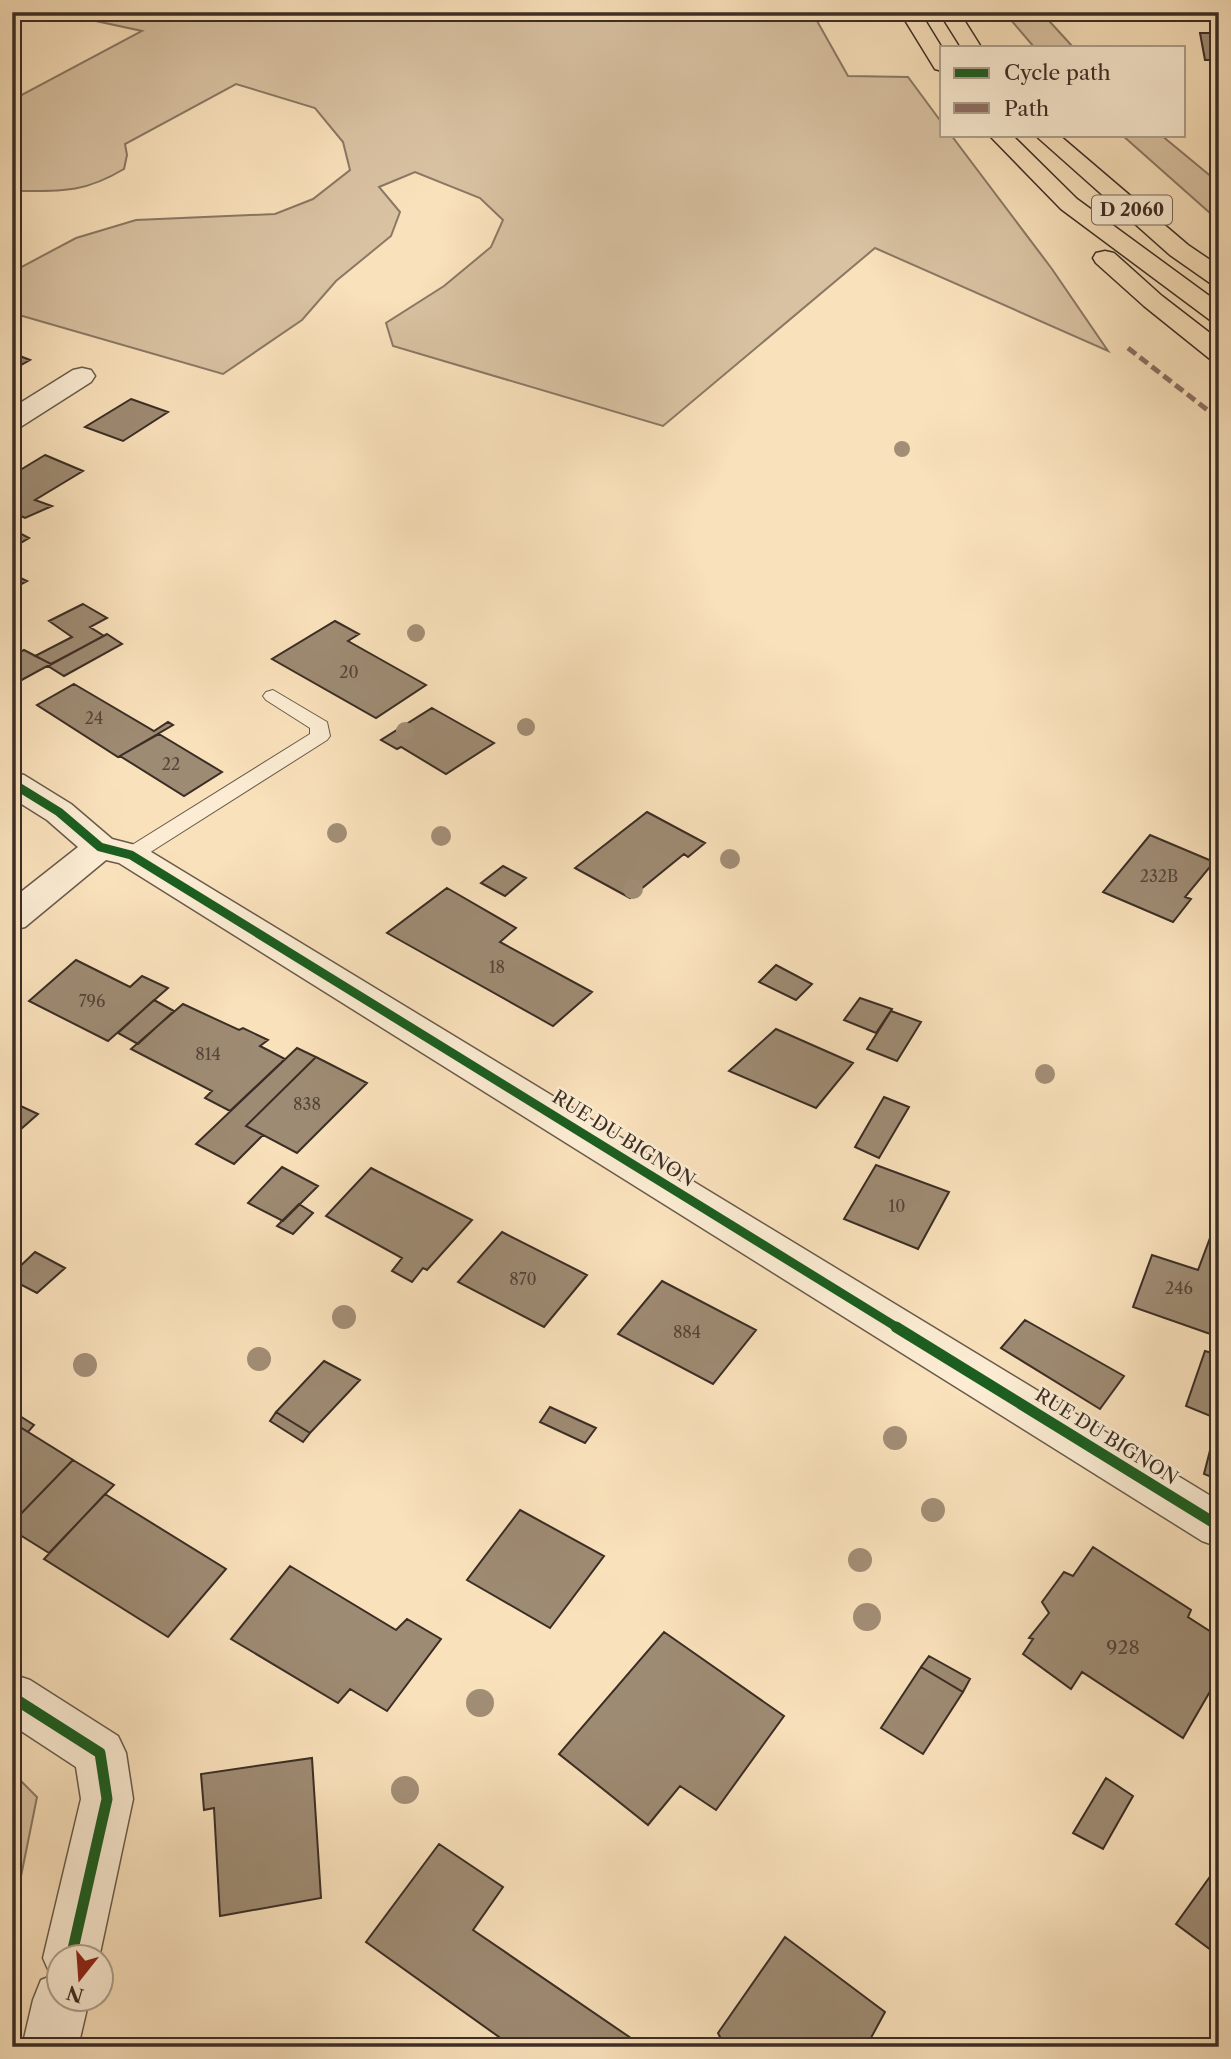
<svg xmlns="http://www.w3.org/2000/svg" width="1231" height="2059" font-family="'Libre Caslon Text',serif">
<rect width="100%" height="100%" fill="#f9e1bb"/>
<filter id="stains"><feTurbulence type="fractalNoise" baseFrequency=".00286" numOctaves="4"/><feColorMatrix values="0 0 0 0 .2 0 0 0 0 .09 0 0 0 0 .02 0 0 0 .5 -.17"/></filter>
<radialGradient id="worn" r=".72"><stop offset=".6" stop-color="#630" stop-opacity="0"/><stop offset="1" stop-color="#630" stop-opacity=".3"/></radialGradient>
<path fill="#d9c2a2" stroke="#8a7864" stroke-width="2" d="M54,12H812L848,76L908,77L942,123V135H951L1052,269L1108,351L875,248L663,426L393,346L386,323L444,286L491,247L503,220L480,198L415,172L379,187L400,212L391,236L336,281L302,320L223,374L12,313V272L76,238L136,220L275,214L313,199L350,170L343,142L315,108L236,84L125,144L127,155L124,169C82,194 60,191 12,191V100L142,31Z
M1004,12H1041L1073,47H1034Z
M1122,135H1161L1219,183V221Z
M12,1772L37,1797L12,1921V1850L17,1844L12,1840Z"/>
<path fill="#9e8b73" stroke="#3b2d25" stroke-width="2" d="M1200,33H1219V60H1205Z
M12,353L30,360L12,370Z
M131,399L168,412L123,441L85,427Z
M45,455L83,471L35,500L52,506L25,518L12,512V475Z
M12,529L29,538L12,548Z
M12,574L27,581L12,589Z
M83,604L107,618L90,627L104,636L51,664L35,656L72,637L49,621Z
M335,621L359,634L348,641L426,685L376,718L272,659Z
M107,634L122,644L64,676L48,666Z
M24,650L51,664L18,682L12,678V657Z
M74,684L154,731L168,722L173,725L118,757L37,705Z
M432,708L494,743L446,774L401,747L397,749L381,740Z
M159,734L222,772L184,796L120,756Z
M647,812L705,843L688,857L684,854L630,898L575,868Z
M1150,835L1214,862L1185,897L1191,899L1173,922L1103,892Z
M503,866L526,878L505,896L481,883Z
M447,888L516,928L500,942L592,992L553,1026L387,933Z
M76,960L130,987L142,976L168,988L108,1041L29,1001Z
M776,965L812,984L796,1000L759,982Z
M860,998L892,1009L876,1033L844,1020Z
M154,1000L174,1011L138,1044L118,1033Z
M183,1004L239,1030L243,1028L268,1040L260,1046L285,1059L230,1111L205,1098L212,1091L131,1049Z
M891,1011L921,1022L897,1061L867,1049Z
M776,1029L853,1063L816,1108L729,1071Z
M297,1048L316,1057L246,1126L263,1135L234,1164L196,1144Z
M316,1057L367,1083L297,1153L246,1126Z
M884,1097L909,1107L879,1158L855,1147Z
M12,1102L38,1114L12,1137Z
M876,1165L949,1192L918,1249L844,1219Z
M282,1167L318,1186L283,1221L248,1203Z
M371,1168L472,1220L427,1270L423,1268L412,1282L392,1271L402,1258L326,1216Z
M299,1204L313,1213L293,1234L277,1226Z
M502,1232L587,1275L544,1327L458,1282Z
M1210,1238L1219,1241V1337L1133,1307L1152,1255L1198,1270Z
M35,1252L65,1268L37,1293L12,1280V1274Z
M662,1281L756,1330L713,1384L618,1334Z
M1025,1320L1124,1376L1100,1409L1001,1348Z
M1205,1351L1219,1355V1480L1204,1474L1218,1419L1186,1406Z
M324,1361L360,1380L310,1433L276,1412Z
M550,1407L596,1428L585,1443L540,1422Z
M12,1411L34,1425L28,1432L12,1422Z
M276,1412L310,1433L303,1442L270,1421Z
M12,1422L73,1460L12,1523Z
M73,1460L114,1485L49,1553L12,1530V1523Z
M105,1494L226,1569L168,1637L44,1559Z
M520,1510L604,1556L550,1628L467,1580Z
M1093,1547L1191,1610L1188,1617L1219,1637V1676L1183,1738L1082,1672L1071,1689L1023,1654L1033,1639L1029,1638L1049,1613L1042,1602L1064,1572L1073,1576Z
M290,1566L396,1630L407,1619L441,1639L387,1711L350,1689L338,1703L231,1639Z
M664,1632L784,1716L716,1810L680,1786L648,1825L559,1754Z
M929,1656L970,1679L963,1692L921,1667Z
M921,1667L963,1692L923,1754L881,1728Z
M312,1758L321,1898L220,1916L214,1808L204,1810L201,1774Z
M1106,1778L1133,1796L1103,1849L1073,1833Z
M439,1844L503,1887L473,1930L644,2047H513L366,1942Z
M1219,1864V1956L1176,1924Z
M785,1937L885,2012L866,2047H725L718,2033Z"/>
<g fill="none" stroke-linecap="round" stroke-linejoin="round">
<g stroke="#6a5a4a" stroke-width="2">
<path id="lane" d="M273,690L327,722L330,736L327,740L138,860H124L121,855L124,850L310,734V728L266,700L263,696L266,692Z"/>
</g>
<g stroke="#6a5a4a" stroke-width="3">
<path id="street" d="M82,368L91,370L95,376L91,382L22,426L12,428V408L73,370Z
M12,772L24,775L71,804L112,839L143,847L1219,1501V1547L1202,1541L119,863L106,860L25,927L12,930V899L78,847L47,820L12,798Z
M12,1674L30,1680L118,1736L126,1753L133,1799L99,1958H60V2000H89L78,2047H22L33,2000L41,1980L51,1976L43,1958L81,1799L76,1767L12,1725Z"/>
</g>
<g stroke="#3b2d25" stroke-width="3">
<path id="primary" d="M900,12H920L942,48V71L935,69Z
M939,12H959L981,47H961Z
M989,135H1012L1077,199L1219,303V323L1210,320L1061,209Z
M1035,135H1059L1188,245L1219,266V285L1210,283L1170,255Z
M1105,251L1114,253L1162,296L1219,340V361L1210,359L1144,306L1096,263L1093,258L1096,253Z"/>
</g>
<use href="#lane" fill="#fbecd3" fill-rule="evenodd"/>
<use href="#street" fill="#fbecd3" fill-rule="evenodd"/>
<use href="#primary" fill="#f9e1bb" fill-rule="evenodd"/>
<path stroke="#8d6e63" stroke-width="5" stroke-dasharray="10 5" stroke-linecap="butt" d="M1128,348L1219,419"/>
<g stroke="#fbecd3" stroke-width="13">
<path id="cycleway-far1" d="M12,783L59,812L100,847L131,855L898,1328"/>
</g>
<g stroke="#fbecd3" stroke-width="16">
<path id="cycleway" d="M896,1327L1219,1526
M12,1697L100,1753L107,1799L71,1958"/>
</g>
<use href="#cycleway-far1" stroke="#1b5e20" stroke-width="9"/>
<use href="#cycleway" stroke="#1b5e20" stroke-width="11"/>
</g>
<g fill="#a28e76">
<circle cx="902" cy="449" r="8"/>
<circle cx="416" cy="633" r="9"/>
<circle cx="526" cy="727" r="9"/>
<circle cx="405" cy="731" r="9"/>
<circle cx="337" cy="833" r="10"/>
<circle cx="441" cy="836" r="10"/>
<circle cx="730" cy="859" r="10"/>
<circle cx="633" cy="889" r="10"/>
<circle cx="1045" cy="1074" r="10"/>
<circle cx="344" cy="1317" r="12"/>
<circle cx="259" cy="1359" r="12"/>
<circle cx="85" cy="1365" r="12"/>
<circle cx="895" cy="1438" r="12"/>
<circle cx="933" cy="1510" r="12"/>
<circle cx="860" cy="1560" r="12"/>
<circle cx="867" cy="1617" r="14"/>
<circle cx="480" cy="1703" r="14"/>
<circle cx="405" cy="1790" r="14"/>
</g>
<g text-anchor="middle" stroke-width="5" stroke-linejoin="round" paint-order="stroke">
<g font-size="16" fill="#544438">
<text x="349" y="678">20</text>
<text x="94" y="724">24</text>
<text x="171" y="770">22</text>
<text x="1159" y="882">232B</text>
<text x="497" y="973">18</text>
<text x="92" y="1007">796</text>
<text x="208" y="1060">814</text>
<text x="307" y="1110">838</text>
<text x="897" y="1212">10</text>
<text x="523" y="1285">870</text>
<text x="1179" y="1294">246</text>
<text x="687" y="1338">884</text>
</g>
<rect fill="#fbecd3" stroke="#756659" stroke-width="2" x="1092" y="195.5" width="80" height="29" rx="5"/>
<g font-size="18" font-weight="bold" fill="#3b2d25">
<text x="1132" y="216">D 2060</text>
</g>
<g font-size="19" fill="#3b2d25" stroke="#fbecd3">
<text transform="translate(624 1138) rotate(32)" y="7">RUE DU BIGNON</text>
<text transform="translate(1107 1436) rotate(32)" y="7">RUE DU BIGNON</text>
</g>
<g font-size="19" fill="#544438">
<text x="1123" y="1654">928</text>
</g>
</g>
<rect width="1231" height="2059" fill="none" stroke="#f9e1bb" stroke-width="42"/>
<rect x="14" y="14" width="1203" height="2031" fill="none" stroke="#3b2d25" stroke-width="3.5"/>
<rect x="21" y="21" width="1189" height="2017" fill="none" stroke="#3b2d25" stroke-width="2"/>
<rect x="940" y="46" width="245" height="91" fill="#fbecd3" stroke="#aea08d" stroke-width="2"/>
<rect x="954" y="68" width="35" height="10" fill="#1b5e20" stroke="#aea08d" stroke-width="2"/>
<text x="1004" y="80" font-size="21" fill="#3b2d25">Cycle path</text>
<rect x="954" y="103" width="35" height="10" fill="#8d6e63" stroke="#aea08d" stroke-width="2"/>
<text x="1004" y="116" font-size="21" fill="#3b2d25">Path</text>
<g transform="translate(80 1978) rotate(197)"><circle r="33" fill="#fbecd3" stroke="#aea08d" stroke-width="2"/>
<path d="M0-5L12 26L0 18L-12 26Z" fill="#8f2418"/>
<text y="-10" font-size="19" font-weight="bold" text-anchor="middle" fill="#3b2d25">N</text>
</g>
<rect width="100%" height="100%" filter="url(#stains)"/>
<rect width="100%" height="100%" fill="url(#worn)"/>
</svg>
